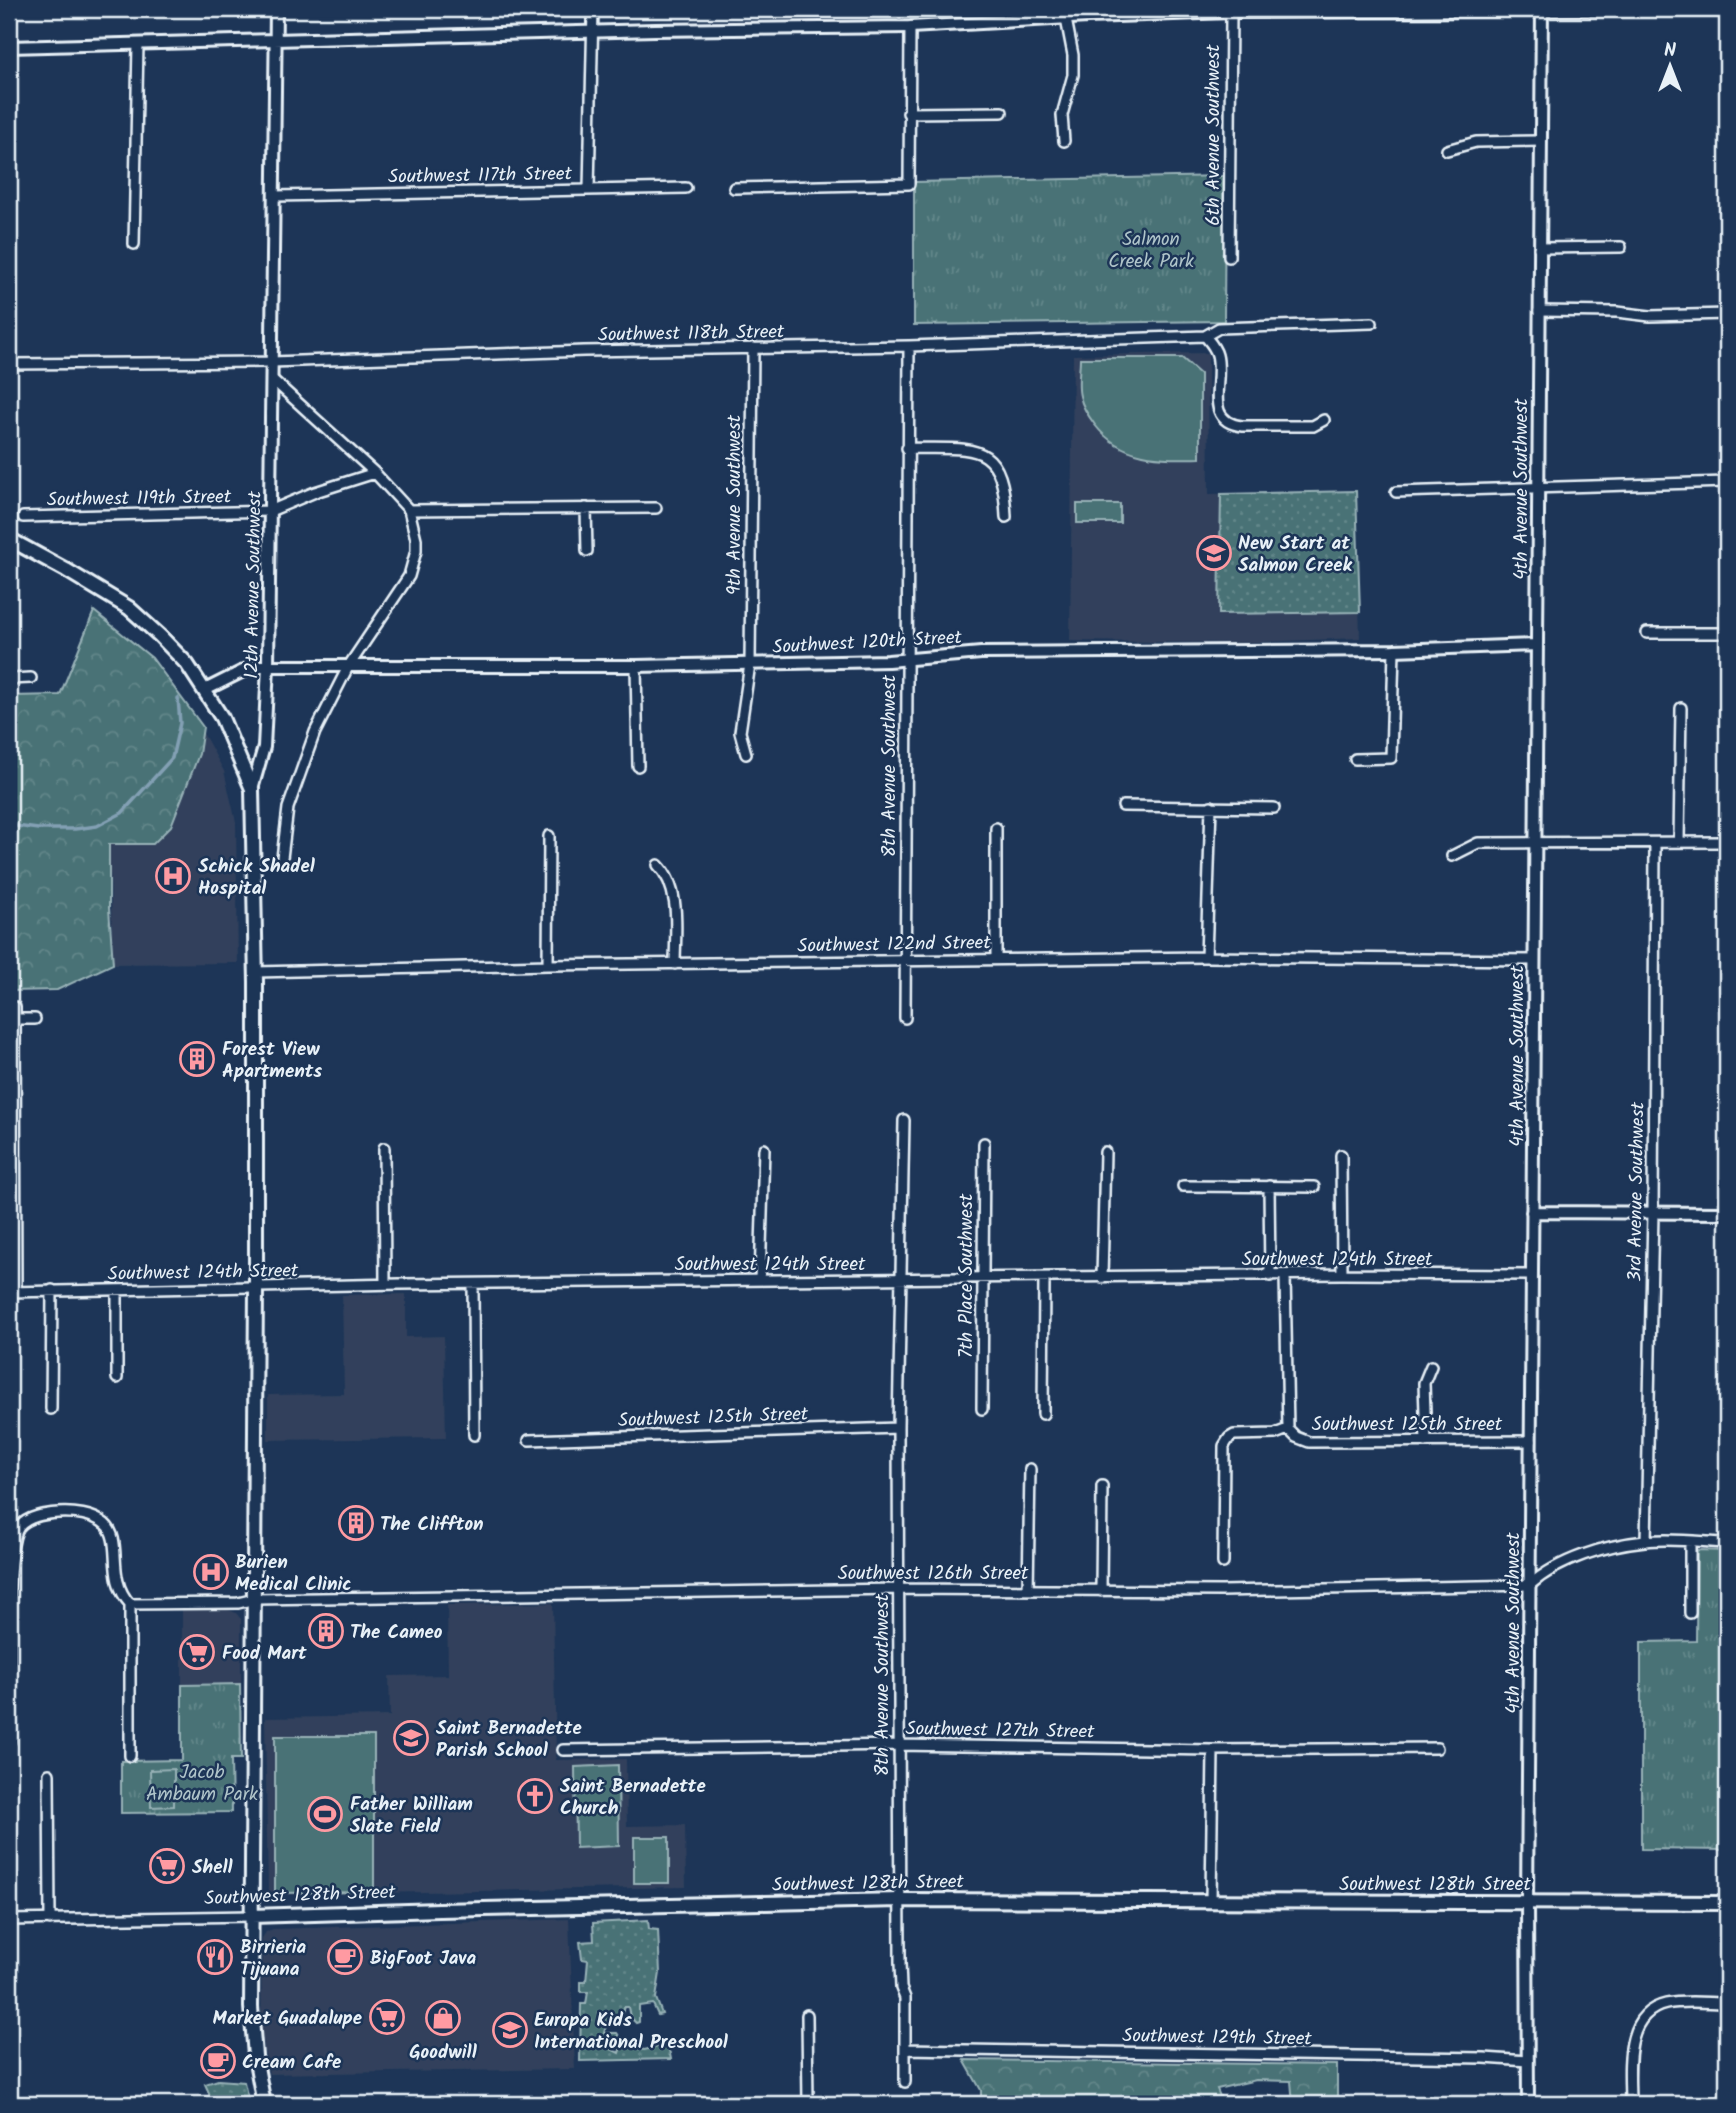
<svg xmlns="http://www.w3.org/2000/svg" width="1736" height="2113" font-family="Kalam,sans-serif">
<defs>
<pattern id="grass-dots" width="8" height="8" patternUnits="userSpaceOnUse" patternTransform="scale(1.75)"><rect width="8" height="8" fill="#497276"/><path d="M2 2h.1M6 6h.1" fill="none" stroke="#63878a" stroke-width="1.8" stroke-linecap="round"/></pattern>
<pattern id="forest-crowns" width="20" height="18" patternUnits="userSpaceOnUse" patternTransform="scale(1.75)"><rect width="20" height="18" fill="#497276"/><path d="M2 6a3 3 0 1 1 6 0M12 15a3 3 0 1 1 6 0" fill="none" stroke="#63878a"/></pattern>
<pattern id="park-tufts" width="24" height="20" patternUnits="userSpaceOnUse" patternTransform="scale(1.75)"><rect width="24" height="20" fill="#497276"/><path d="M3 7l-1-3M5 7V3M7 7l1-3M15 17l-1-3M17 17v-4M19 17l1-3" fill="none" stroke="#63878a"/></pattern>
</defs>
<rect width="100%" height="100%" fill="#1d3557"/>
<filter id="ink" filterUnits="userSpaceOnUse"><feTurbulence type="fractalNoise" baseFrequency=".0143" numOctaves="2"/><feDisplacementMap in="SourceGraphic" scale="14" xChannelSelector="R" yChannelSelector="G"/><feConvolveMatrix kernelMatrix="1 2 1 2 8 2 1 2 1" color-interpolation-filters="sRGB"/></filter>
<g filter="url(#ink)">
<path fill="#30415c" d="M611,9H1068L611,14Z
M1208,353L1209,494L1356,491L1360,638L1234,643L1070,641L1073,355Z
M202,731L224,771L236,822L238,963L113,964L109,843L153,844L199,754Z
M406,1294V1337L444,1336L446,1438L268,1440V1395L344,1394L342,1295Z
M553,1603L556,1760L626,1759L627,1826L685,1825L686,1887L268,1895L265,1718L390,1716L389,1676L448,1675L447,1605Z
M182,1610H229L236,1613L241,1619V1684L182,1685Z
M569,1919L575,2069L269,2074L261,2030L262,1938L266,1932L273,1929Z"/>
<path fill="url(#grass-dots)" stroke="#98b2b7" stroke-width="2" d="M1356,491L1360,612L1219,614L1221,494Z
M648,1920L649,1929L658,1930L660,1973L656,1998L662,2014L658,2015L653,2004L639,2006V2022L636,2023L630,2017L628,2007H624C621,2016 617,2021 607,2022L604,2033H617L619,2036L611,2041L599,2040V2043L619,2053L621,2047L629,2046L644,2050L668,2045L671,2059L580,2061L581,2004H586L588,1992H581V1982H586L588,1960L582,1959L580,1942L594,1941L593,1923Z
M218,2080L244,2082L249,2104H210L209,2093L205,2084Z"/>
<path fill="url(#forest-crowns)" stroke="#98b2b7" stroke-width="2" d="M94,611L152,658L203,727L199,754L171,826L153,844H109V908L113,964L57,990L9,991V696L60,695Z
M964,2060L1337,2065V2104H1293L1291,2081L1256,2080L1217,2089L1223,2104H1077L1057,2098L1045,2104H981V2090Z"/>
<path fill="url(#park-tufts)" stroke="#98b2b7" stroke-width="2" d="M1225,176L1224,321L914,325V182Z
M1697,1550L1727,1551V1850L1641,1849V1642L1696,1641Z
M240,1684L241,1759H231L232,1812L121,1813V1761L182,1760V1685Z"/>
<path fill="#497276" stroke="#98b2b7" stroke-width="2" d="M1080,358H1182L1200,374V458C1161,459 1122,460 1095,425C1089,417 1082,407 1080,396C1077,385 1080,370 1080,358Z
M1077,504H1120V523H1077Z
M275,1736H374V1892L275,1893Z
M618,1765L619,1846L576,1848L575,1767Z
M174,1769V1806L151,1807L150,1770Z
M634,1837H669V1883H634Z"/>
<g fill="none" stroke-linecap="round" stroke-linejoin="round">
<path stroke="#83a0b4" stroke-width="3.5" d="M9,825L38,829H75L97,826L122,813L172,758L180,723L178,698"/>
<g stroke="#e8f1f8" stroke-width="14">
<path id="minor" d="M908,113L1002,112
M1064,141L1062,115L1073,75V55L1066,19
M1447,150L1476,142L1540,141
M734,188L909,184L910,27
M589,189L593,9
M276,196L686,188
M134,244L138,44
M1539,248L1621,247
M1229,257L1231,12
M1539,311L1617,312L1650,316L1727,314
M1205,336C1210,342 1215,347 1217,355C1224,382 1202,421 1242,426H1313L1324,420
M9,364L272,362L584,351L909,346L1205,336L1219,328L1372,323
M273,380L375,473L409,510L416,539V551L409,576L348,667L315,732L288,808L282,858
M907,448C972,450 1003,437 1006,517
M1396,492L1727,482
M586,508L587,551
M409,510L656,508
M23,517L270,511L315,492L375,473
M1647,633H1727
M636,666L638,766
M9,679L31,678
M746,754L740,732L750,664L753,348
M1355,759L1391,758L1394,650
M1123,806L1274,808
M996,828V959
M1679,842L1681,708
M1452,856L1478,843L1727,842
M658,865C682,889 675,933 675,964
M1206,957L1211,806
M548,965L549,836
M256,972L548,965L1206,957L1534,960
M15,1007L16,1292
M905,1018L909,346
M15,1019H35
M904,1120L898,1428L900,1963L901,1988L905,1998V2082
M384,1148L385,1284
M1341,1155L1342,1274
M1183,1186L1314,1187
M1269,1186L1270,1276
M1285,1275L1288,1429
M1102,1278L1105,1152
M760,1280L764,1149
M473,1284L474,1435
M117,1290V1378
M9,1292L400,1284L1342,1274L1532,1275
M51,1409L52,1290
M982,1409L984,1143
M1043,1414L1044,1279
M1288,1429L1296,1437L1309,1442L1531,1441
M529,1440L898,1428
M1426,1442L1424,1383L1431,1366
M1646,1541L1653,1213L1655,843
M1690,1542V1613
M1223,1563L1224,1446L1229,1438L1234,1435L1275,1434L1288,1429
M1028,1590L1030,1469
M1101,1591L1102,1486
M130,1604L238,1603L255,1599L898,1589L1222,1591L1530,1585C1559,1559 1606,1545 1645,1541C1672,1538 1701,1542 1727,1543
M10,1741C10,1705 3,1548 19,1527C28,1516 45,1514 58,1513C73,1512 93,1514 105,1524C124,1541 105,1577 130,1604V1756
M563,1750L898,1745L1211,1750L1437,1748
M49,1774L50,1920
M1211,1901L1213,1750
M9,1920L252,1916
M807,2015L808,2104
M905,2049L1484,2058L1528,2061
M1630,2104C1630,2070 1622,2014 1666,2004C1685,2000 1708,2003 1727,2003"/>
</g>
<g stroke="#e8f1f8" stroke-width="16">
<path id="tertiary" d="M9,47L655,30L910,27L1088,17L1231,12L1652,9
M205,690L247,669L257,666H636L888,661L981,653L1394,650L1537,645
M252,789L264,747L268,666L276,9
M1532,1212L1727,1213
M1528,2104L1527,1902L1542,9"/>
</g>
<g stroke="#e8f1f8" stroke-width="18">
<path id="secondary" d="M9,539L66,570L129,608L160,636L187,664L222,718L252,789L256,982V1288L251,2007L255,2056L264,2104
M252,1916L439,1910L900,1900L1727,1903"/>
</g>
<use href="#minor" stroke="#1d3557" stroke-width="9"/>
<use href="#tertiary" stroke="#1d3557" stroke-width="10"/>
<use href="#secondary" stroke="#1d3557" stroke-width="12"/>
</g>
</g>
<defs>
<g id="school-ring" transform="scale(1.75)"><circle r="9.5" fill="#1d3557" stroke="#ff9aa2" stroke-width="1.5"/><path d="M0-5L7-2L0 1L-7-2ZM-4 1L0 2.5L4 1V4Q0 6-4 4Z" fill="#ff9aa2"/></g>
<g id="hospital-ring" transform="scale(1.75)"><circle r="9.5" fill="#1d3557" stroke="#ff9aa2" stroke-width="1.5"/><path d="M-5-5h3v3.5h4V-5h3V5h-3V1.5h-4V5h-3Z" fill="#ff9aa2"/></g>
<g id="building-ring" transform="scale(1.75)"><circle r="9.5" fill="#1d3557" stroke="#ff9aa2" stroke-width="1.5"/><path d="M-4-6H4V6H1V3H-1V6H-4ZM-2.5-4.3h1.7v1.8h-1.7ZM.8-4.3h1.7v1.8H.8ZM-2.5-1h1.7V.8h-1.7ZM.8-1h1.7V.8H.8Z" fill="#ff9aa2"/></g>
<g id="supermarket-ring" transform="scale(1.75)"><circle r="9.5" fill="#1d3557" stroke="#ff9aa2" stroke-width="1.5"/><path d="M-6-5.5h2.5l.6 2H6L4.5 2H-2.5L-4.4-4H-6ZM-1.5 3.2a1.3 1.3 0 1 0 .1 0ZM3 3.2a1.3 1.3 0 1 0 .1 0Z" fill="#ff9aa2"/></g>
<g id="church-ring" transform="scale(1.75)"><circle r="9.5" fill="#1d3557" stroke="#ff9aa2" stroke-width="1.5"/><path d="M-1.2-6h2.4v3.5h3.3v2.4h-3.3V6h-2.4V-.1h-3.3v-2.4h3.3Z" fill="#ff9aa2"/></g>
<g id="stadium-ring" transform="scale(1.75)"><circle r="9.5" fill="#1d3557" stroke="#ff9aa2" stroke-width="1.5"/><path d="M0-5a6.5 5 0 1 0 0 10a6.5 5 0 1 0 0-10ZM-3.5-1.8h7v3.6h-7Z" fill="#ff9aa2"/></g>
<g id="restaurant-ring" transform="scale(1.75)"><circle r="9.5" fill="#1d3557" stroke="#ff9aa2" stroke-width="1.5"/><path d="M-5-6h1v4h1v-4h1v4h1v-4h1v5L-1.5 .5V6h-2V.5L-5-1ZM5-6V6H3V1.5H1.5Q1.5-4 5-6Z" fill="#ff9aa2"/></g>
<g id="cafe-ring" transform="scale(1.75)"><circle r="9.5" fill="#1d3557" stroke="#ff9aa2" stroke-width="1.5"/><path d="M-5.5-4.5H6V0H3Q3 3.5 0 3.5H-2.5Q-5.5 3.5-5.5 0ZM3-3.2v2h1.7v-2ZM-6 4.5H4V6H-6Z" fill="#ff9aa2"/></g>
<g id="shop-ring" transform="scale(1.75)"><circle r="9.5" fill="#1d3557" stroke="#ff9aa2" stroke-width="1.5"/><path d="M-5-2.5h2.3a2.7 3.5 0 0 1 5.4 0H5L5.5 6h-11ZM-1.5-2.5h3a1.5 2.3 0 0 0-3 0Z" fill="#ff9aa2"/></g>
</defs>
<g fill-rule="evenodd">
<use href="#school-ring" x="1214" y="553"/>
<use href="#hospital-ring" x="173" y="876"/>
<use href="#building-ring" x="197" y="1059"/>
<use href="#building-ring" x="356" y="1523"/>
<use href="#hospital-ring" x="211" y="1572"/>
<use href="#building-ring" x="326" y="1631"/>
<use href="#supermarket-ring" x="197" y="1652"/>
<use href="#school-ring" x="411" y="1738"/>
<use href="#church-ring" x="535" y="1796"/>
<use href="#stadium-ring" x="325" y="1814"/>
<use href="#supermarket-ring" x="167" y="1866"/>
<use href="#restaurant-ring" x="215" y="1957"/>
<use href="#cafe-ring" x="345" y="1957"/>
<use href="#supermarket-ring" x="387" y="2017"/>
<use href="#shop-ring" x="443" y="2018"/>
<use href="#school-ring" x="510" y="2030"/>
<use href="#cafe-ring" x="218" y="2061"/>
</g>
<g text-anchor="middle" stroke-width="5" stroke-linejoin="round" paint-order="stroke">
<g font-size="19" fill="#e8f1f8" stroke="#1d3557">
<text transform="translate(1212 135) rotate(-90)" y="7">6th Avenue Southwest</text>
<text transform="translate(480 174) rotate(-1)" y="7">Southwest 117th Street</text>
<text transform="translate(691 332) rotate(-1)" y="7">Southwest 118th Street</text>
<text transform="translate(1520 489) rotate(-90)" y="7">4th Avenue Southwest</text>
<text transform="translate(139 497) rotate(-1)" y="7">Southwest 119th Street</text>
<text transform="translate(733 505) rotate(-90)" y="7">9th Avenue Southwest</text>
<text transform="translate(252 585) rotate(-89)" y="7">12th Avenue Southwest</text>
<text transform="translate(867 641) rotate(-3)" y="7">Southwest 120th Street</text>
<text transform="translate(888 766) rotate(-90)" y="7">8th Avenue Southwest</text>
<text transform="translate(894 943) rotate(-1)" y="7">Southwest 122nd Street</text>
<text transform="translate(1516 1056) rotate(-90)" y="7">4th Avenue Southwest</text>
<text transform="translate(1635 1192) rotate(-89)" y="7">3rd Avenue Southwest</text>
<text x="1337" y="1265">Southwest 124th Street</text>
<text x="770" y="1270">Southwest 124th Street</text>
<text transform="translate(203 1271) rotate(-1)" y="7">Southwest 124th Street</text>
<text transform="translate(965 1276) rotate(-90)" y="7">7th Place Southwest</text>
<text transform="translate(713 1416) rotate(-2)" y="7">Southwest 125th Street</text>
<text x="1407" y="1430">Southwest 125th Street</text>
<text x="933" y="1579">Southwest 126th Street</text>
<text transform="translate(1512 1623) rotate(-90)" y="7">4th Avenue Southwest</text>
<text transform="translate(881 1685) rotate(-90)" y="7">8th Avenue Southwest</text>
<text transform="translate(1000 1729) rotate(1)" y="7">Southwest 127th Street</text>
<text transform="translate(868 1882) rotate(-1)" y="7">Southwest 128th Street</text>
<text x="1435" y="1890">Southwest 128th Street</text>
<text transform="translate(300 1894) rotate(-2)" y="7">Southwest 128th Street</text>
<text transform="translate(1217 2036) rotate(1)" y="7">Southwest 129th Street</text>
</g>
<g font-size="19" fill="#b0c5ca" stroke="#1d3557">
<text x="1151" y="245">Salmon<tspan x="1151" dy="22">Creek Park</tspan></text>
<text x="202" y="1778">Jacob<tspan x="202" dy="22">Ambaum Park</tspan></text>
</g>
<g font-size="19" font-weight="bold" fill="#e8f1f8" stroke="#1d3557" text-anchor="start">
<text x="1238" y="549">New Start at<tspan x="1238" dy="22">Salmon Creek</tspan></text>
<text x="198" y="872">Schick Shadel<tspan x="198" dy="22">Hospital</tspan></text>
<text x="222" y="1055">Forest View<tspan x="222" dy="22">Apartments</tspan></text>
<text x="380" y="1530">The Cliffton</text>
<text x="235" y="1568">Burien<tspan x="235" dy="22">Medical Clinic</tspan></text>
<text x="350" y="1638">The Cameo</text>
<text x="222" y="1659">Food Mart</text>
<text x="436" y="1734">Saint Bernadette<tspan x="436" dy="22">Parish School</tspan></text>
<text x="560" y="1792">Saint Bernadette<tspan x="560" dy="22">Church</tspan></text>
<text x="350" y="1810">Father William<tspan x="350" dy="22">Slate Field</tspan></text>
<text x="192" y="1873">Shell</text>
<text x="240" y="1953">Birrieria<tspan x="240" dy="22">Tijuana</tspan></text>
<text x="370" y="1964">BigFoot Java</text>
<text x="362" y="2024" text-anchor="end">Market Guadalupe</text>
<text x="534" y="2026">Europa Kids<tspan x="534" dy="22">International Preschool</tspan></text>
<text x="443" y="2058" text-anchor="middle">Goodwill</text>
<text x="242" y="2068">Cream Cafe</text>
</g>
</g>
<rect width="1736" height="2113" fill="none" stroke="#1d3557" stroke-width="35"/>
<rect x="18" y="18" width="1701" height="2078" fill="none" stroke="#e8f1f8" stroke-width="2.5" filter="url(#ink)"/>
<g transform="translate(1670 66)" stroke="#1d3557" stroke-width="5" paint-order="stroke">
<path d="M0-5L12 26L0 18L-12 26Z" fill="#e8f1f8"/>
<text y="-10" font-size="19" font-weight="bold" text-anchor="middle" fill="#e8f1f8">N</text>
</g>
</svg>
